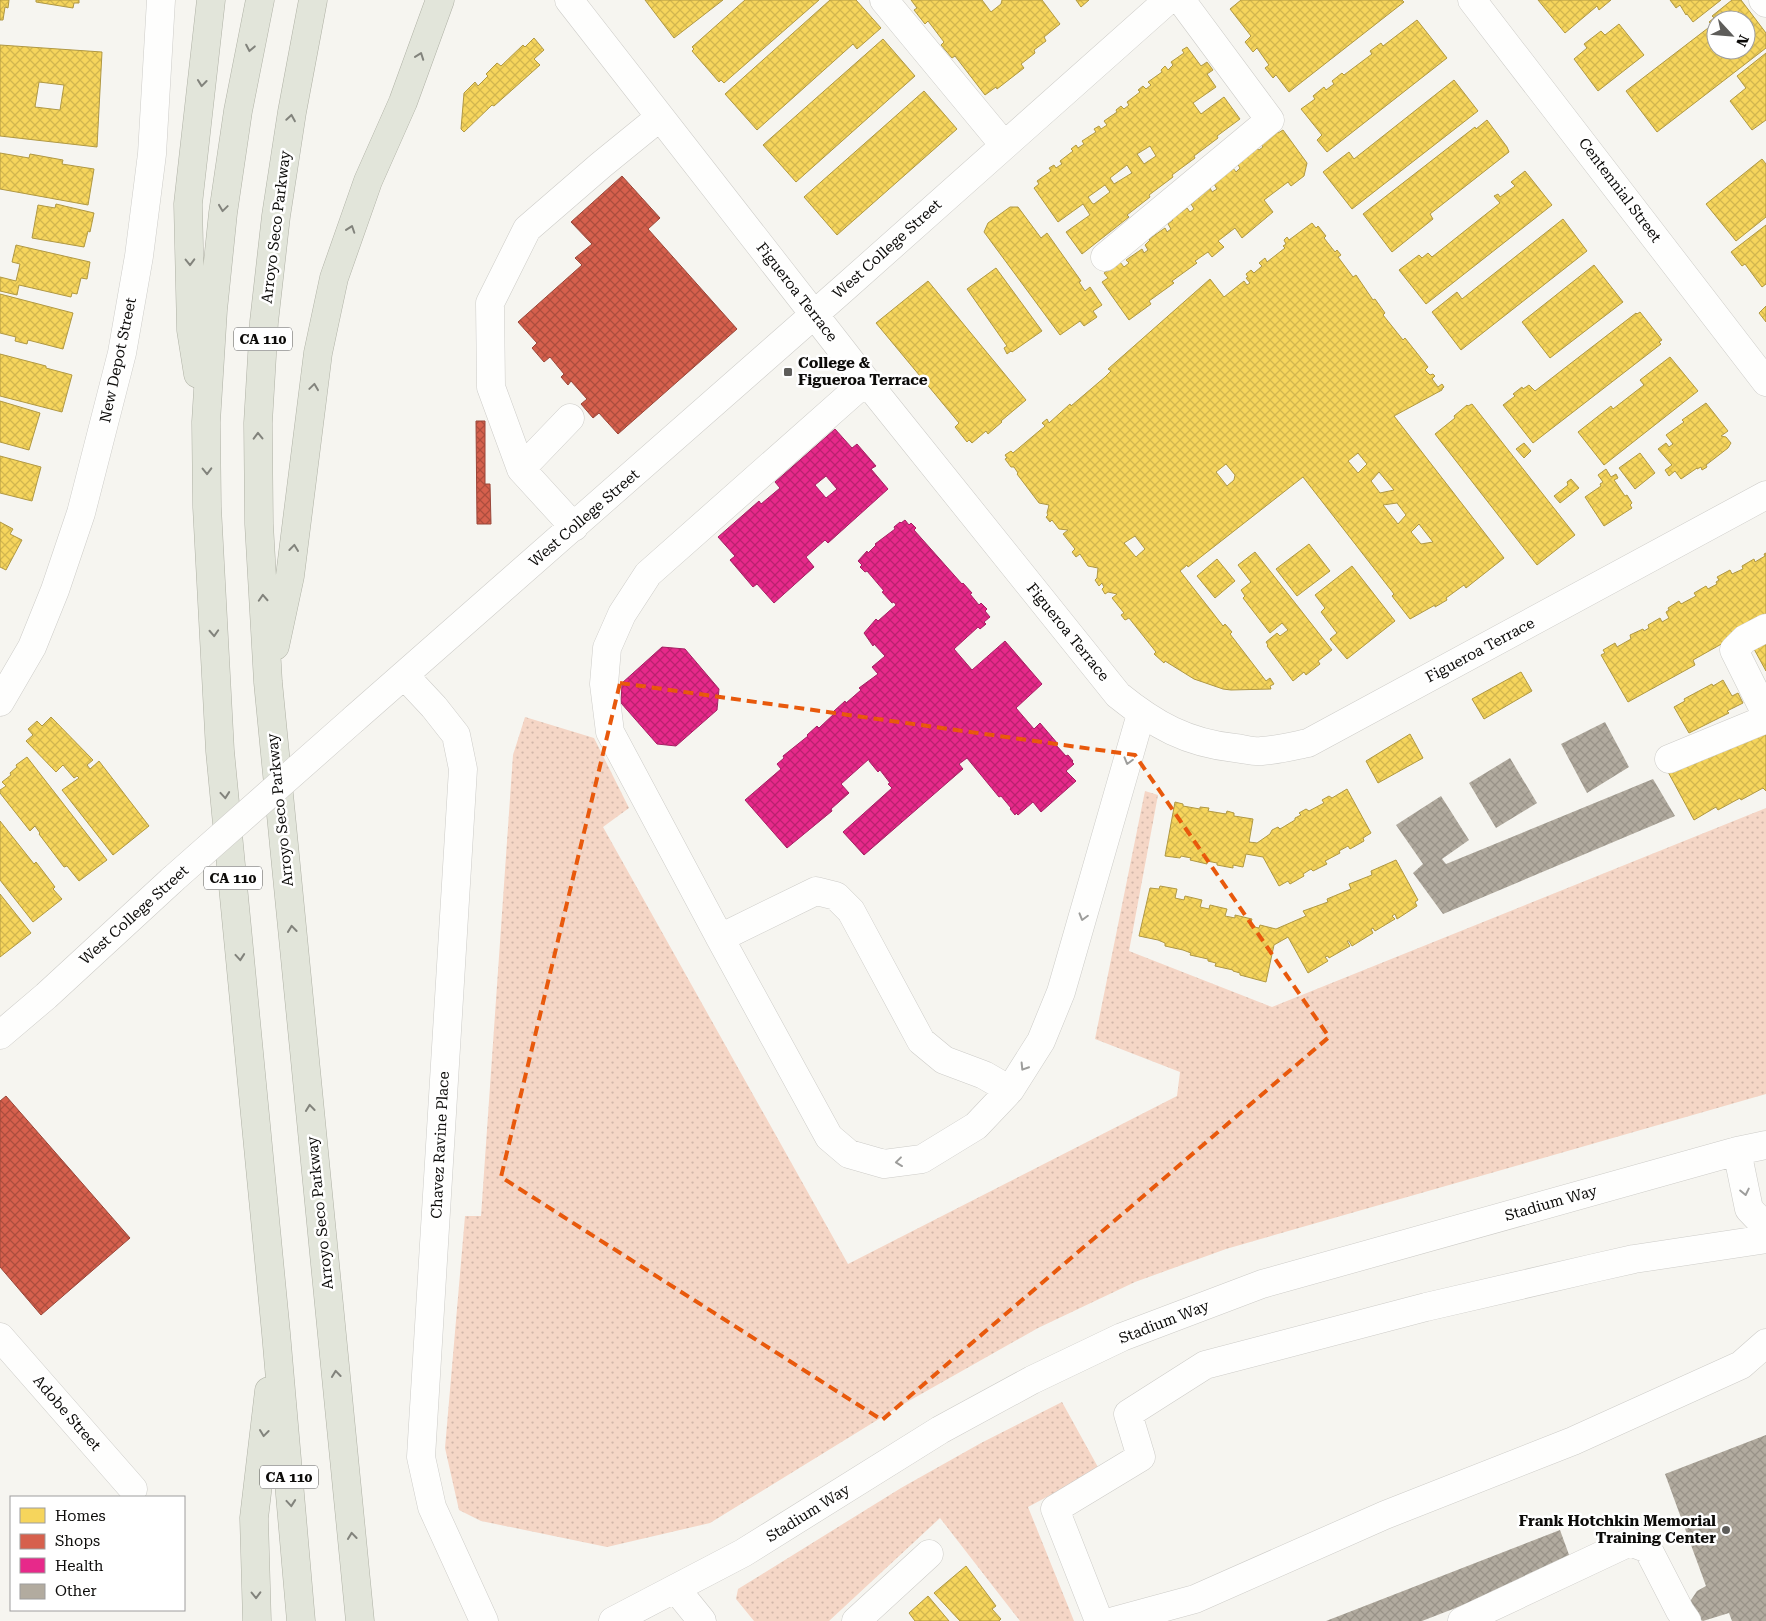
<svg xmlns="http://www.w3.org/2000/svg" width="1766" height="1621" font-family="'Roboto Serif',serif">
<defs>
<pattern id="grass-dots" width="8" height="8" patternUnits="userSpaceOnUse" patternTransform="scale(1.25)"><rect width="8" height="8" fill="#f5d6c6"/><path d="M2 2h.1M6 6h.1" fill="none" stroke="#d1b6a9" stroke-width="1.8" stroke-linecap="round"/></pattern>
<pattern id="homes-cross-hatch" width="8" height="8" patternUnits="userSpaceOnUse" patternTransform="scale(1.25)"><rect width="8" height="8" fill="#f6d55c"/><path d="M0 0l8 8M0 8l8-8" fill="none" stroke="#d2b64f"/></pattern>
<pattern id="shops-cross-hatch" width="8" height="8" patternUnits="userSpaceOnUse" patternTransform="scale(1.25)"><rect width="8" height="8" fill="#d6604d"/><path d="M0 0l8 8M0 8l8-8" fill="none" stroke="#ac4d3e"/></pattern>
<pattern id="health-cross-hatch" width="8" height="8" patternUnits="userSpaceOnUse" patternTransform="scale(1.25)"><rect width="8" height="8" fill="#e7298a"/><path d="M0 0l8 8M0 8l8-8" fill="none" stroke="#ba216f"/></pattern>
<pattern id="building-cross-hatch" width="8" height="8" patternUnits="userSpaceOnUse" patternTransform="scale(1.25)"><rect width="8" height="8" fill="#b2ab9f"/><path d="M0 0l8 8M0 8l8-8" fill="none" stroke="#989288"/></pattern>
</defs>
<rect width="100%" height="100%" fill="#f6f5f0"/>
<path fill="url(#grass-dots)" d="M525,717L594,738L629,808L603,827L848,1264L1177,1096L1180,1072L1095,1039L1145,791L1158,795L1129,951L1272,1007L1766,808V1094L1226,1249L1135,1282L1038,1328L900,1406L710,1523L607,1547L481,1521L459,1510L445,1448L465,1216H481L513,755Z
M1062,1402L1099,1469L1028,1507L1074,1621H1020L940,1518L829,1621H754L736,1599L738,1589L901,1488L981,1443Z"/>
<path fill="url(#homes-cross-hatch)" stroke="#b09843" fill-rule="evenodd" d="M0,0H9L8,8L5,7L3,20H0Z
M36,0H79V3H74L73,8L36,2Z
M645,0H723L674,38Z
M745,0H819L724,83L721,80L719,82L692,51L694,49L692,47Z
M830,0H856L881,28L857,49L853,44L757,130L725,94Z
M911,0H982L991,12L1001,4L1002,0H1042L1060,24L1044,37L1046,41L1034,50L1035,53L1021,64L1024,68L997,89L996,87L985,95L955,56L952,58L941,45L944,42L928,21L925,24L914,10L917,8Z
M1076,0H1089L1081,7Z
M1241,0H1402L1404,2L1289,92L1276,75L1273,78L1265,68L1269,65L1257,48L1253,52L1245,42L1251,36L1230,9Z
M1538,0H1611L1599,10L1597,6L1565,33Z
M1670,0H1721L1693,22L1687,14L1686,15L1680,5L1676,8Z
M1732,0H1741L1766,33V48L1657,132L1626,91L1712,25L1709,22L1714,18L1712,16ZM1716,20H1746V50H1716Z
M1417,20L1447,58L1327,152L1317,140L1322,135L1301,109L1315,99L1313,96L1324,87L1326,90L1334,84L1332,81L1342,73L1344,75L1372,54L1370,51L1381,43L1383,46Z
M1619,24L1644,55L1598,91L1574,59L1587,48L1584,44L1601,31L1605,35Z
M534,38L544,50L534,59L540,65L494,106L492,105L464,132L461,129L464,93L475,82L478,86L488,76L486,74L497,63L501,66L523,45L525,47Z
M883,39L915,76L796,182L763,145Z
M0,45L102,52L97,147L0,136ZM39,82L64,85L60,110L35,107Z
M1187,47L1201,66L1207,62L1213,70L1207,74L1216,87L1193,103L1201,114L1224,97L1240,119L1217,136L1218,138L1194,156L1195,158L1172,175L1173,177L1149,195L1150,197L1127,215L1129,217L1082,254L1066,232L1090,215L1083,204L1058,222L1034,188L1039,184L1037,181L1051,171L1049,168L1054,165L1056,168L1062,164L1060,161L1073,151L1071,149L1076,145L1078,148L1084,144L1082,141L1096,132L1094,129L1099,126L1101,129L1107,125L1104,121L1117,112L1116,110L1121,106L1124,109L1129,105L1127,102L1140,92L1138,90L1143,86L1146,89L1151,85L1148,82L1162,72L1161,70L1165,66L1168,70L1173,65L1171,62L1184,53L1182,50ZM1150,146L1156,156L1144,164L1137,154ZM1127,165L1132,173L1114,184L1110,178ZM1105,185L1110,192L1094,204L1092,203L1088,197Z
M1766,53V120L1752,130L1730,101L1746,88L1737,76Z
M1454,80L1478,111L1352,209L1323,172L1349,152L1354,159Z
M924,91L957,129L837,235L804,197Z
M1487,120L1507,147L1509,152L1430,214L1433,219L1392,252L1363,214L1475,127L1476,129Z
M1275,129L1278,133L1283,130L1307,163L1304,176L1291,186L1288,182L1264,200L1273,212L1242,238L1235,228L1218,241L1224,247L1212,257L1208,252L1195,261L1197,263L1172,281L1174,283L1149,301L1151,304L1129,320L1102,282L1108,278L1104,273L1120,262L1124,267L1129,263L1126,260L1142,249L1144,253L1148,250L1145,245L1150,240L1149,239L1165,228L1167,232L1171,229L1168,224L1173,220L1172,219L1187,208L1190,212L1194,209L1191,204L1210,188L1212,192L1217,189L1214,184L1233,168L1236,172L1240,168L1237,163L1256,148L1259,150L1263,147L1258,140Z
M0,153L29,158L30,154L63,160L62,164L94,169L88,205L0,189Z
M1762,159L1766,164V217L1736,241L1706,204Z
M1525,171L1552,205L1426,304L1399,270L1419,255L1422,258L1428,253L1432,257L1500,203L1494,196L1498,194L1500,197L1515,186L1511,182Z
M56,204L94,213L90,232L88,231L84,247L32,238L38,205L55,208Z
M1010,207H1018L1041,238L1047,233L1081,281L1079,282L1085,291L1090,287L1102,305L1093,311L1097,317L1084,326L1080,321L1060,335L984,232L988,223Z
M1563,219L1587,251L1461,350L1432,312L1457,292L1462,299Z
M1312,223L1316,228L1318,226L1326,236L1324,238L1335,252L1337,250L1341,255L1338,257L1353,277L1356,275L1373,300L1375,299L1385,313L1383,315L1403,340L1405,338L1428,367L1425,370L1430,375L1433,374L1435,376L1432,379L1438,387L1442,384L1444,387L1442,389V390L1394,416L1504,558L1466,588L1464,585L1446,598L1447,600L1435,607V605L1410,619L1392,596L1394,594L1303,477L1188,567L1187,565L1180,571L1223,626L1225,624L1232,632L1230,634L1266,681L1270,678L1274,684L1270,686L1271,689L1231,690L1223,689L1194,679L1165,661L1164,663L1154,654L1156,652L1129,618L1125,620L1121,615L1124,613L1112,598L1117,594L1108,592L1105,594L1102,589L1104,587L1102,583L1099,586L1095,580L1097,578L1098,568L1088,566L1080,554L1076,557L1072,552L1075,549L1063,534L1068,530L1059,529L1052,520L1050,522L1046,517L1048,515L1047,513L1049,505L1039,503L1017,474L1018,473L1014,467H1011L1005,459L1007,458L1005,455L1011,451L1013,453L1045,426L1042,423L1047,419L1049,423L1070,404L1071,406L1105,377L1111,371L1108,369L1210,279L1224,297L1244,281L1247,285L1250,283L1246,278L1248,277L1246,274L1251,270L1254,273L1262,266L1259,263L1265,258L1267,262L1285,248L1283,246L1286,244L1284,240L1287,237L1289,240ZM1358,453L1367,464L1358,473L1348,461ZM1226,464L1235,475L1234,480L1227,486L1216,472ZM1379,472L1394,490L1380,493L1371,481ZM1397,503L1406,515L1398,524L1383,505ZM1419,524L1433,542L1421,544L1411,532ZM1135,536L1145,549L1136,557L1124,543Z
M1766,225V284L1762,287L1745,264L1742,266L1731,252Z
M16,245L90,262L87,279L81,278L77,294L72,293L71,297L19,285L17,295L0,291V277L16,281L20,264L12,262Z
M1594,265L1623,302L1550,358L1522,322Z
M996,268L1042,331L1012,352L1011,351L1007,354L1004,348L1007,346L967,289Z
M928,281L1026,400L1001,421L1002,422L988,434L986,431L972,443L969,440L967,442L955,427L959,423L876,323Z
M0,294L73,313L63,349L28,340L27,344L15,341L16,337L0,333Z
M1766,306V322L1759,313Z
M1640,312L1662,340L1659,342L1661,344L1533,443L1503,405L1515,396L1513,394L1522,387L1523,389L1529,385L1535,391L1636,313L1637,314Z
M0,354L46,366V368L72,375L62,412L0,396Z
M1670,357L1698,391L1604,465L1578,432L1611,406L1613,409L1644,385L1640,380Z
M0,401L40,413L29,450L0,442Z
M1706,403L1728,431L1721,436L1726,437L1731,443L1728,448L1706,465L1707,467L1702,470L1701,467L1697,469V468L1681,479L1675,471L1669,476L1665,470L1672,465L1658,449L1666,443L1669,447L1673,444L1666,435L1684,422L1682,420Z
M1472,404L1575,535L1537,565L1435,434L1455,418L1454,416L1467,405L1468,406Z
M1524,443L1531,451L1524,458L1516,449Z
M1640,453L1655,473L1635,489L1619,468Z
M0,456L41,467L32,501L0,493Z
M1606,469L1611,477L1616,474L1618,478L1614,480L1625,496L1627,495L1632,503L1630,505L1632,508L1604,526L1585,497L1601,486L1600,484L1603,482L1598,475Z
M1571,479L1579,488L1560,503L1554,496L1568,485L1567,482Z
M0,522L13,529L10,534L22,540L6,570L0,567Z
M1309,544L1330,571L1297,596L1276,569Z
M1255,552L1332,650L1318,661L1320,664L1306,675L1304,672L1293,681L1267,646L1268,645L1266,642L1277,633L1280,636L1288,630L1282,623L1270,633L1243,598L1245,596L1241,590L1251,582L1238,565Z
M1766,553V619L1693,660L1695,665L1628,702L1601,655L1605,653L1603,650L1615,643L1617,647L1631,639L1630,635L1643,629L1644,631L1649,628L1648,625L1660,618L1662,622L1669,618L1666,612L1669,610L1668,608L1679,601L1681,604L1696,596L1694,593L1706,586L1708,589L1717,584L1716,582L1719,580L1717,577L1730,570L1732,574L1743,569L1742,566L1754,559L1755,562L1765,556L1764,554Z
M1217,559L1235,581L1215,598L1197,576Z
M1352,566L1395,621L1347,659L1330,639L1337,633L1321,612L1325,608L1315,595Z
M1766,642V671L1754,649Z
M1521,672L1532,691L1484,719L1472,699Z
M1723,680L1732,696L1738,693L1743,703L1727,711L1729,713L1689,733L1674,707L1685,701L1684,699L1712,684L1713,686Z
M51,717L93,760L87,765L90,769L99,761L149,826L113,855L62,790L79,778L77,776L74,778L63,765L56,772L26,741L33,735L28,729L37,721L42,726Z
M1766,730V791L1763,788L1741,800L1740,798L1718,810L1716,807L1694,820L1667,770Z
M1410,734L1423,758L1378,783L1366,761Z
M27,757L107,860L79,881L67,866L64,867L39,834L40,833L35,826L30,831L0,793V790L6,786L2,782L11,775L10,773L17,767L16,765Z
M1347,789L1371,833L1363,838L1364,841L1350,849L1348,846L1339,851L1340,853L1325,861L1327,864L1313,871L1311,869L1303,874L1304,876L1290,884L1288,881L1279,886L1263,857L1246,854L1243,867L1233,865V868L1217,865V863L1207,861V864L1190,860L1191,858L1181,856L1180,858L1165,856L1175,802L1183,804V806L1200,809V807L1209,808L1208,811L1226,814L1227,811L1234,813V816L1253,819L1249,842L1257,843L1270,834L1272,830L1278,827L1280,829L1295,820V818L1301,815L1299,813L1306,809L1309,811L1324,803L1322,800L1329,796L1332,798Z
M0,821L34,864L36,862L55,887L53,889L62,899L33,922L0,880Z
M1396,860L1418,900L1415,902L1417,906L1397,919L1395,914L1392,916L1395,919L1375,931L1373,928L1371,929L1373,933L1352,946L1349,941H1347L1350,946L1329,958L1328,956L1325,957L1328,961L1308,973L1288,937L1274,945L1266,982L1240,975V973L1233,971V970L1215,966L1216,963L1208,961V959L1190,955L1191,953L1183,950L1165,946V943L1158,940L1139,936L1150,888L1159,889L1160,886L1177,889L1175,898L1184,900L1185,896L1202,900L1200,907L1209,909L1210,905L1227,909L1225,916L1235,918V915L1252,919L1250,926L1259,928L1260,925L1276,929L1306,916L1303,911L1328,902L1327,899L1351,889L1349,884L1372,875L1371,871Z
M0,894L31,933L0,957Z
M966,1566L996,1606L992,1609L1001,1619L999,1621H960L934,1593Z
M928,1596L949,1621H915L909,1613Z"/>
<path fill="url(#shops-cross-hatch)" stroke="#994639" d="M622,176L660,218L648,229L737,329L618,434L599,413L593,418L581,404L587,399L571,381L568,385L561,377L564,374L550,357L544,362L532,348L537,343L518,322L582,265L575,258L592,244L571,222Z
M476,421H485V484H490L491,524H477Z
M6,1096L130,1238L41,1315L0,1267V1101Z"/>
<path fill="url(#health-cross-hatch)" stroke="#a52063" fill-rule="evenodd" d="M835,429L852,448L857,444L876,466L871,469L888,489L828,543L825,540L806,557L814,567L774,603L757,584L753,587L730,560L735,556L718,537L759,501L761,504L780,488L775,482ZM826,476L837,489L826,498L815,485Z
M905,520L909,525L911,523L916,528L914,530L962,584L963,583L972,593L970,594L979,605L981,603L987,609L985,611L990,617L984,622L986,624L980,629L978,627L954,649L972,670L1005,641L1042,684L1016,708L1034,729L1040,723L1058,744L1056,745L1066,756L1068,755L1073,761L1072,762L1074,764L1066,771L1076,781L1041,812L1033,802L1018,815L1016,813L1015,815L1010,809L1011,808L1001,796L999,797L967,758L959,764L963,769L864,855L843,832L892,788L888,784L890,783L880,770L878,772L869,761V759L841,784L849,793L831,809L832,811L787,848L745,800L781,769L777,764L784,758L783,756L808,736L807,735L817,726L819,728L836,712L834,711L845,701L846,703L861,690L859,688L878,674L872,667L885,656L874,644L873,646L864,633L876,619L878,621L896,605L894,602L892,603L882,592L884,591L867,571L865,572L860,567L862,565L858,561L867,551L868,553L876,545L875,544L895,529L894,527L900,522L901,523Z
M662,647L685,649L719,689L717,710L676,746L657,744L621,703L622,683Z"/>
<path fill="url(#building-cross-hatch)" d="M1605,722L1629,767L1587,793L1561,744Z
M1510,758L1537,803L1496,828L1469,783Z
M1653,779L1675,816L1443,914L1413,873L1423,864L1396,825L1441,796L1469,840L1442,859L1446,864Z
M1766,1435V1621H1732L1729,1613L1703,1621L1694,1616L1689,1603L1697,1591L1706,1586L1665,1474Z
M1560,1530L1572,1563L1422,1621H1326Z"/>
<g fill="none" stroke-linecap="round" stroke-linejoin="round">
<g stroke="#cdccc8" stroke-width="29">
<path id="minor" d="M569,0L866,381L1118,695C1155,725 1187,743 1235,748C1244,749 1254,752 1262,751C1277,750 1293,746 1308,743L1766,495
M884,0L1004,145
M1472,0L1766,382
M1763,0L1766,3
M1105,257L1270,120L1181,0
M866,381L648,574L622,614L607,648L604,684L610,732L720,938L829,1137L849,1154L884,1164L922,1159L976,1126L1010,1090L1041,1041L1061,992L1141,714
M570,418L521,469L491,387L490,303L527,229L601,165L660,117
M521,469L574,527
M1766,628L1745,639L1734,650L1766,714
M405,676L434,707L456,735L463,769L421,1457L432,1507L484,1621
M0,702L32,647L55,590L81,513L122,353L139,256L152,154L161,0
M354,719L842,290L1168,0
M1669,759L1766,719
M720,938L816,891L836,896L851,911L921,1041L944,1060L984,1075L1010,1090
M0,1035L46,996L173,879
M1737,1151L1749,1209L1766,1227
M0,1337L133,1489
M676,1589L702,1621
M613,1621L743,1553L940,1430L1032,1380L1122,1337L1262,1284L1737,1151L1766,1145
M856,1621L929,1554
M1099,1621L1055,1509L1141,1457L1128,1414L1205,1365L1426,1307L1594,1268L1634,1259L1766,1239
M1114,1621L1195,1599L1385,1515L1573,1441L1741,1365L1766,1343
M1462,1621L1630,1542L1648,1549L1680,1611L1687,1621"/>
</g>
<g stroke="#afb1a5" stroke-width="29">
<path id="highway" d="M260,0L238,111L223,213L213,310L206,422L207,507L220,751L276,1333L301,1621
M313,0L292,112L276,216L264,322L258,423L259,524L268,682L360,1621
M198,374L191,330L188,204L211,0
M275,646L290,576L318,353L334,278L368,181L403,102L440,0
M257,1621L254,1518L269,1391"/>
</g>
<use href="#minor" stroke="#fefefd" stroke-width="28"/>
<use href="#highway" stroke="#e2e5da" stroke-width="28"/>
<g stroke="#cdccc8" stroke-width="29" stroke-linecap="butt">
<path id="minor-bridge" d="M173,879L354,719"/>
</g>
<use href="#minor-bridge" stroke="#fefefd" stroke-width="28"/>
</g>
<defs><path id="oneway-chevron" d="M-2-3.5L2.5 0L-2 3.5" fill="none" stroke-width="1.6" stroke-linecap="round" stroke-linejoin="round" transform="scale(1.25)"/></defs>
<g stroke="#82837c">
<use href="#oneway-chevron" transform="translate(250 48) rotate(101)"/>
<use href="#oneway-chevron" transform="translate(420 56) rotate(-70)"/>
<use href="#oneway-chevron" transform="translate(202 83) rotate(96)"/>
<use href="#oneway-chevron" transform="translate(291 118) rotate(-81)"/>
<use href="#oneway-chevron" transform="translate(223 208) rotate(98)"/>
<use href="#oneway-chevron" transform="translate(351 229) rotate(-71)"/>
<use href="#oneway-chevron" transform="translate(190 262) rotate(89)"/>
<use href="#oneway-chevron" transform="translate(314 387) rotate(-82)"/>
<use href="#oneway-chevron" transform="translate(258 436) rotate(-91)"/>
<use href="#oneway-chevron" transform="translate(207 471) rotate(89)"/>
<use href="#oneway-chevron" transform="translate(294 548) rotate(-83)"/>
<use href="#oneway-chevron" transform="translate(263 598) rotate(-93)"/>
<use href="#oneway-chevron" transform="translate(214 633) rotate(87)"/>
<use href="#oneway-chevron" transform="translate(225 795) rotate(85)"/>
<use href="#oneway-chevron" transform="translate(292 929) rotate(-96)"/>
<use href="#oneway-chevron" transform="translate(240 957) rotate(85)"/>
<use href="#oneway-chevron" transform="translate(310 1108) rotate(-96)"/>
<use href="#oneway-chevron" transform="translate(336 1374) rotate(-96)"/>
<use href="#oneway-chevron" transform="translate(264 1433) rotate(97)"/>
<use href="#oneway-chevron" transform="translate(291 1503) rotate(85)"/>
<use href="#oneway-chevron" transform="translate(352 1536) rotate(-96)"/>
<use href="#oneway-chevron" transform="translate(256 1595) rotate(89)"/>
</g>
<g stroke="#9d9d9b">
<use href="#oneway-chevron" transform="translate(1128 761) rotate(106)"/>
<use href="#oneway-chevron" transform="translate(1083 917) rotate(106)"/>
<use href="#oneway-chevron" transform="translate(1024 1067) rotate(122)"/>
<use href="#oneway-chevron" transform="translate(899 1162) rotate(173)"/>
<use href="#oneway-chevron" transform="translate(1745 1192) rotate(78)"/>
</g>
<path fill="none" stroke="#e8590c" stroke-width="4" stroke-dasharray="10 6" stroke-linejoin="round" d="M620,683L1135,755L1329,1037L882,1420L501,1177Z"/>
<g fill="#5e5d5a" stroke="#fff" stroke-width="2">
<rect x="783" y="367" width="10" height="10" rx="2.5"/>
<circle cx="1726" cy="1530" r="5"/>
</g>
<g text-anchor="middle" stroke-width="5" stroke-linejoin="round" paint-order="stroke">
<g fill="#fff" stroke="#555453" stroke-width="1">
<rect x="234" y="327.5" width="58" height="23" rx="4"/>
<rect x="204" y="866.5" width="58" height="23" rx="4"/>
<rect x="260" y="1465.5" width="58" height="23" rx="4"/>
</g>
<g font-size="14" font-weight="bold" fill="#0c0b09">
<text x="263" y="344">CA 110</text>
<text x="233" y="883">CA 110</text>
<text x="289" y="1482">CA 110</text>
</g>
<g font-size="15" fill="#0c0b09" stroke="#fff">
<text transform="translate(1620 190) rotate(53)" y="5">Centennial Street</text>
<text transform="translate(276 227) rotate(-83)" y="5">Arroyo Seco Parkway</text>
<text transform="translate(887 249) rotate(-42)" y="5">West College Street</text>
<text transform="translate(797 292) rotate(52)" y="5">Figueroa Terrace</text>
<text transform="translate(118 360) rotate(-78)" y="5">New Depot Street</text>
<text transform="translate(584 518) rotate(-41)" y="5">West College Street</text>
<text transform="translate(1068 632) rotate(51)" y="5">Figueroa Terrace</text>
<text transform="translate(1480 650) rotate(-28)" y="5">Figueroa Terrace</text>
<text transform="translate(280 810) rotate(-96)" y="5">Arroyo Seco Parkway</text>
<text transform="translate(134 915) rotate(-42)" y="5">West College Street</text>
<text transform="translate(440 1145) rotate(-87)" y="5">Chavez Ravine Place</text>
<text transform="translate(1551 1203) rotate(-16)" y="5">Stadium Way</text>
<text transform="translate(320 1213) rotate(-96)" y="5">Arroyo Seco Parkway</text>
<text transform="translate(1164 1322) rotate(-21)" y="5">Stadium Way</text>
<text transform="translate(67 1413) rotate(49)" y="5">Adobe Street</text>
<text transform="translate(808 1513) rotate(-32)" y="5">Stadium Way</text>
</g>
<g font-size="15" font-weight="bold" fill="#0c0b09" stroke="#fff" text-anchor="start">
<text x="798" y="368">College &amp;<tspan x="798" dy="17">Figueroa Terrace</tspan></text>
<text x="1716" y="1526" text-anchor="end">Frank Hotchkin Memorial<tspan x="1716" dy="17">Training Center</tspan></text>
</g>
</g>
<rect x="10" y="1496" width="175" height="115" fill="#ffffff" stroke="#9e9d9d"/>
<rect x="20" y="1508" width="25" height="15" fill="#f6d55c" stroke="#9e9d9d"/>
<text x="55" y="1521" font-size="15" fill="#0c0b09">Homes</text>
<rect x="20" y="1534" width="25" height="15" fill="#d6604d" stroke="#9e9d9d"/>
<text x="55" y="1546" font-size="15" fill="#0c0b09">Shops</text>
<rect x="20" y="1558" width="25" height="15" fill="#e7298a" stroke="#9e9d9d"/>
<text x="55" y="1571" font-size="15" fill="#0c0b09">Health</text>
<rect x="20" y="1584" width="25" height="15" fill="#b2ab9f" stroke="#9e9d9d"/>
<text x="55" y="1596" font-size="15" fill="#0c0b09">Other</text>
<g transform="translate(1731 35) rotate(116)"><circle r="24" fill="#ffffff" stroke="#9e9d9d"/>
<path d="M0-4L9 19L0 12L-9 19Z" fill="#5e5d5a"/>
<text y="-8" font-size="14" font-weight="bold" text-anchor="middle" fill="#0c0b09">N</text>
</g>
</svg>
